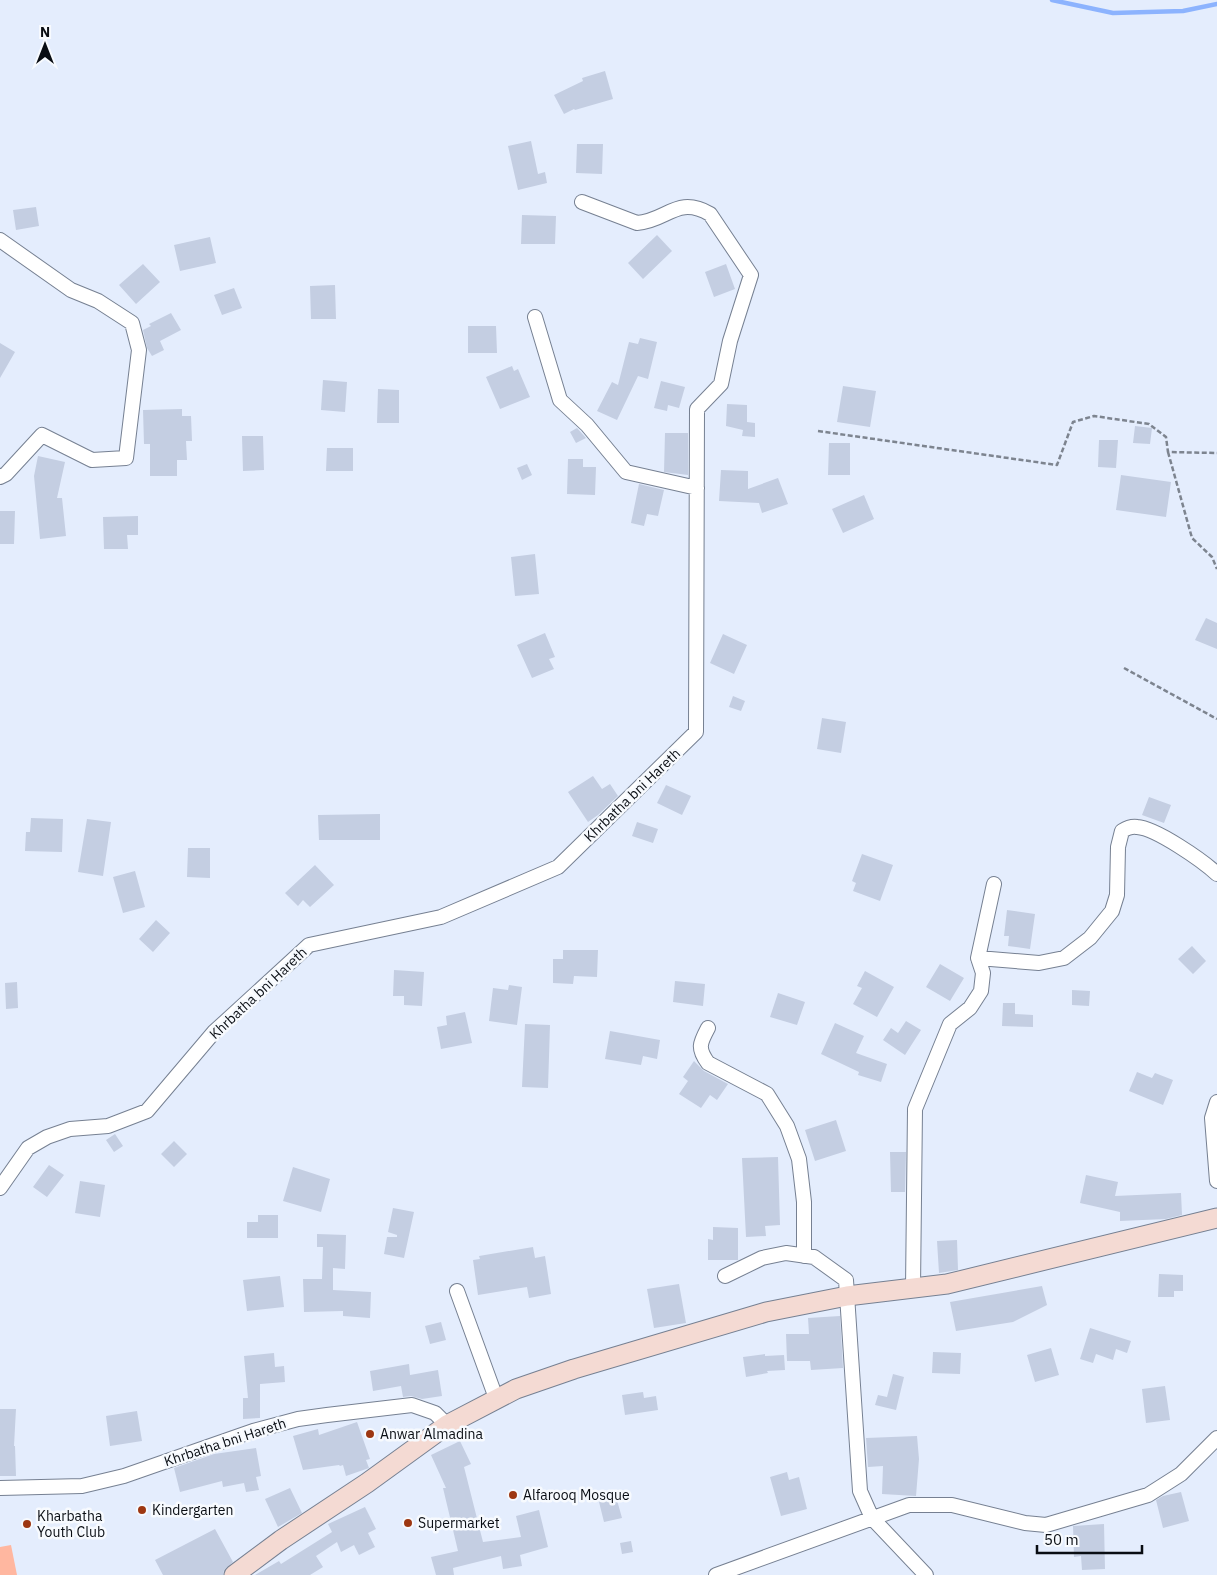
<svg xmlns="http://www.w3.org/2000/svg" width="1217" height="1575" font-family="'IBM Plex Sans',sans-serif">
<rect width="100%" height="100%" fill="#e4edfd"/>
<path fill="#ffb7a0" d="M11,1545L17,1575H0V1547Z"/>
<g fill="none" stroke-linecap="round" stroke-linejoin="round">
<path stroke="#8cb3fe" stroke-width="4.5" d="M1052,0L1113,13L1183,11L1217,4"/>
</g>
<path fill="#c4cee2" d="M605,71L613,99L575,110L574,109L564,114L554,95L583,81L582,78Z
M531,141L538,174L545,172L547,183L518,190L508,146Z
M577,144H603L602,174L576,173Z
M36,207L39,226L16,230L13,210Z
M522,215L556,216L555,244H521Z
M657,235L672,251L643,279L628,263Z
M210,237L216,263L180,271L174,245Z
M143,264L160,282L136,304L119,285Z
M726,264L735,289L714,297L705,272Z
M335,285L336,319H311L310,286Z
M234,288L242,308L222,315L214,295Z
M171,313L181,330L160,341L164,350L152,356L147,348L143,330L151,326L149,324Z
M468,326H496L497,353H468Z
M640,338L657,342L648,379L638,376L617,420L597,411L612,382L618,385L629,342L638,344Z
M0,343L15,352L0,378Z
M512,366L514,371L518,369L530,397L500,409L486,377Z
M323,380L347,382L345,412L321,410Z
M661,381L685,387L679,408L668,405L667,411L654,408Z
M843,386L876,391L870,427L837,422Z
M378,389L399,390V423H377Z
M727,404L747,405V422L755,423V437L742,436L743,430L726,426Z
M182,409V416H191L192,441H186L187,460H177V476H150V444H144L143,410Z
M1135,426L1152,428L1150,444L1133,443Z
M577,428L586,438L576,443L570,432Z
M665,433H688V475L664,472Z
M242,436H263L264,470L243,471Z
M1099,440H1118L1116,468L1098,467Z
M829,443H850V475H828Z
M327,448H353V471H326Z
M38,456L65,462L57,498H62L66,536L40,539L34,476Z
M568,459H583V467H596L595,495L567,494Z
M527,464L532,475L522,480L517,468Z
M721,470L748,471V489L778,478L788,504L762,513L759,503L719,501Z
M1121,475L1171,482L1166,517L1116,510Z
M639,484L664,490L658,516L647,514L644,526L631,523Z
M864,495L874,519L843,533L832,509Z
M0,511H15L14,544H0Z
M138,516V535H127L128,549H104L103,517Z
M535,554L539,594L515,596L511,557Z
M1206,618L1217,623V649L1195,640Z
M545,633L555,657L549,659L554,669L532,678L517,645Z
M723,634L747,645L734,674L710,663Z
M733,696L745,701L741,711L729,707Z
M822,718L846,722L841,753L817,749Z
M593,776L602,789L610,784L618,796L598,815L588,822L568,792Z
M666,785L691,796L682,815L657,803Z
M1149,797L1171,805L1164,823L1142,815Z
M380,814V840H319L318,815Z
M31,818L63,819L62,852L25,851L26,832H30Z
M87,819L111,822L103,876L78,872Z
M637,822L658,829L653,843L632,836Z
M188,848H210V878L187,877Z
M862,854L893,865L880,901L853,891L856,883L852,881Z
M315,865L334,885L310,907L303,900L298,906L285,893Z
M135,871L145,907L123,913L113,877Z
M1007,910L1035,914L1030,949L1008,946L1009,936H1004Z
M156,920L170,933L153,952L139,939Z
M1192,946L1206,961L1193,974L1178,959Z
M563,950H598L597,977L574,976L573,984L553,983V959H563Z
M940,964L964,978L950,1001L926,987Z
M394,970L424,972L422,1006L404,1005V996H393Z
M865,971L894,987L877,1017L853,1004L862,988L857,986Z
M675,981L705,984L703,1006L673,1002Z
M17,982L18,1008L6,1009L5,983Z
M509,985L522,987L517,1025L489,1021L493,988L508,990Z
M1072,990L1090,991L1089,1006L1072,1005Z
M778,993L805,1002L797,1025L770,1017Z
M1003,1003H1015V1014L1033,1015V1027L1002,1026Z
M465,1012L472,1043L441,1049L437,1027L447,1025L446,1016Z
M906,1021L921,1030L905,1055L883,1040L891,1028L898,1033Z
M835,1023L864,1036L856,1053L887,1064L881,1082L858,1075L859,1072L821,1054Z
M525,1024L550,1025L548,1088L522,1087Z
M610,1031L660,1040L657,1059L643,1056L641,1065L605,1059Z
M694,1061L704,1071L728,1084L717,1100L710,1095L701,1108L679,1094L688,1081L683,1077Z
M1137,1072L1152,1078L1155,1073L1173,1080L1163,1105L1129,1091Z
M836,1120L846,1151L815,1161L805,1130Z
M115,1134L123,1146L114,1152L106,1140Z
M174,1141L187,1154L174,1167L161,1154Z
M890,1152H906L905,1192H891Z
M778,1157L780,1225L765,1226L766,1236L746,1237L742,1158Z
M49,1165L64,1175L47,1197L33,1187Z
M293,1167L330,1179L321,1212L283,1201Z
M1086,1175L1118,1182L1115,1196L1181,1193L1182,1215L1166,1219L1120,1221V1212L1080,1203Z
M80,1181L105,1185L100,1217L75,1213Z
M393,1208L414,1212L404,1258L384,1254L387,1237H397V1235L388,1232Z
M258,1215H278V1238H247V1222H258Z
M713,1227L738,1228V1260H708V1239L713,1240Z
M317,1234L346,1235L345,1269L333,1268V1290L371,1292L370,1318L343,1316V1311L304,1312L303,1279H322L323,1247H317Z
M957,1240L958,1270L939,1273L937,1241Z
M533,1247L535,1258L545,1256L551,1294L529,1298L527,1287L478,1295L473,1260L480,1259L479,1256Z
M1159,1274L1183,1275V1291H1174V1297H1158Z
M280,1276L284,1307L247,1311L243,1280Z
M679,1284L686,1323L654,1328L647,1289Z
M1042,1286L1047,1305L1013,1322L956,1331L950,1302Z
M840,1316L843,1368L811,1370L810,1361H787L786,1334H809L808,1318Z
M441,1322L446,1340L430,1344L425,1326Z
M1090,1328L1131,1341L1127,1353L1116,1349L1113,1360L1096,1354L1093,1363L1080,1359Z
M1051,1348L1059,1375L1035,1382L1027,1355Z
M933,1352L961,1353L960,1374L932,1373Z
M274,1353L275,1367L284,1366L285,1382L260,1384V1418L243,1419V1398H248L244,1356Z
M765,1354V1356L784,1355L785,1370L767,1371L768,1373L746,1377L743,1357Z
M409,1364L410,1375L438,1370L442,1396L422,1399L411,1396L403,1397L401,1386L373,1391L370,1371Z
M893,1374L904,1377L896,1410L875,1405L878,1395L887,1397Z
M1165,1386L1170,1420L1146,1423L1142,1389Z
M643,1392L644,1398L656,1396L658,1410L625,1415L622,1395Z
M0,1409H16L14,1446H15L16,1476H0Z
M137,1411L142,1441L110,1446L106,1416Z
M357,1422L370,1459L366,1460L369,1468L346,1476L343,1465L340,1466L339,1465L303,1470L293,1436L318,1429L319,1435Z
M917,1436L919,1459L916,1496L882,1494L883,1466L868,1467L866,1438Z
M460,1441L471,1464L464,1467L483,1542L521,1537L516,1516L539,1510L548,1547L520,1555L522,1566L503,1569L501,1556L453,1568L454,1575H436L431,1557L458,1551L443,1488H446L431,1455Z
M256,1448L261,1476L256,1477L259,1490L246,1492L244,1483L223,1487L222,1481L180,1492L174,1468L214,1454Z
M787,1472L789,1480L799,1477L807,1509L781,1516L770,1477Z
M290,1488L302,1513L278,1527L265,1499Z
M1181,1492L1189,1521L1163,1528L1156,1500L1163,1496Z
M615,1493L622,1518L604,1522L598,1498Z
M365,1507L376,1529L368,1533L375,1547L359,1555L354,1545L341,1552L337,1542L316,1556L323,1567L310,1575H255L279,1561L281,1564L332,1532L328,1524Z
M1104,1524L1105,1569L1082,1570L1081,1556L1074,1557L1073,1526Z
M215,1529L233,1562L224,1570L223,1575H163L155,1560Z
M631,1541L633,1552L622,1554L620,1543Z"/>
<g fill="none" stroke-linecap="round" stroke-linejoin="round">
<g stroke="#768092" stroke-width="16">
<path id="street" d="M0,240L71,290L98,301L132,323L139,350L126,458L92,460L42,435L6,474L0,477
M535,317L560,400L587,425L626,472L697,488
M978,958L1039,963L1064,958L1090,938L1112,911L1117,895L1118,847L1122,831C1127,828 1131,826 1137,827C1156,828 1203,861 1217,874
M708,1028C700,1043 697,1048 708,1063L767,1094L787,1126L799,1159L804,1202V1256
M1217,1102L1212,1118L1217,1181
M0,1188L28,1148L47,1137L70,1129L108,1126L147,1111L214,1032L309,945L441,917L558,867L696,732L697,409L721,384L730,341L751,275L710,214C677,195 667,221 637,223L582,202
M725,1276L762,1258L786,1253L814,1257L846,1280L860,1491L872,1518L926,1575
M913,1288L915,1109L950,1024L970,1008L981,991L983,973L978,958L994,884
M457,1291L496,1398
M0,1488L82,1486L124,1476L253,1431L298,1419L327,1415L412,1405L435,1413L447,1425
M716,1575L909,1505H952L1025,1523L1046,1525L1148,1495L1181,1474L1217,1438"/>
</g>
<g stroke="#768092" stroke-width="21">
<path id="secondary" d="M234,1575L281,1540L367,1483L447,1425L516,1389L574,1369L766,1312L847,1296L947,1284L1217,1218"/>
</g>
<path stroke="#7d848f" stroke-width="2.5" stroke-dasharray="5 2.5" stroke-linecap="butt" d="M818,431L1057,465L1073,422L1094,416L1149,424L1166,437L1168,452L1217,453
M1168,452L1192,538L1212,557L1217,569
M1124,668L1217,719"/>
<use href="#street" stroke="#fff" stroke-width="14"/>
<use href="#secondary" stroke="#f4dad3" stroke-width="19"/>
</g>
<g fill="#9d3712" stroke="#f7fafe" stroke-width="2">
<circle cx="370" cy="1434" r="5"/>
<circle cx="513" cy="1495" r="5"/>
<circle cx="142" cy="1510" r="5"/>
<circle cx="408" cy="1523" r="5"/>
<circle cx="27" cy="1524" r="5"/>
</g>
<g text-anchor="middle" stroke-width="5" stroke-linejoin="round" paint-order="stroke">
<g font-size="14" fill="#090d13" stroke="#f7fafe">
<text transform="translate(632 795) rotate(-44)" y="5">Khrbatha bni Hareth</text>
<text transform="translate(258 993) rotate(-43)" y="5">Khrbatha bni Hareth</text>
<text transform="translate(225 1442) rotate(-18)" y="5">Khrbatha bni Hareth</text>
</g>
<g font-size="14" fill="#090d13" stroke="#f7fafe" text-anchor="start">
<text x="380" y="1439">Anwar Almadina</text>
<text x="523" y="1500">Alfarooq Mosque</text>
<text x="152" y="1515">Kindergarten</text>
<text x="37" y="1521">Kharbatha<tspan x="37" dy="16">Youth Club</tspan></text>
<text x="418" y="1528">Supermarket</text>
</g>
</g>
<g transform="translate(45 45)" stroke="#f7fafe" stroke-width="4" paint-order="stroke">
<path d="M0-4L9 19L0 12L-9 19Z" fill="#090d13"/>
<text y="-8" font-size="14" font-weight="bold" text-anchor="middle" fill="#090d13">N</text>
</g>
<path d="M1037 1545v8h105v-8" fill="none" stroke="#090d13" stroke-width="2.5"/>
<text x="1044" y="1545" font-size="15" fill="#090d13" stroke="#f7fafe" stroke-width="4" paint-order="stroke">50 m</text>
</svg>
